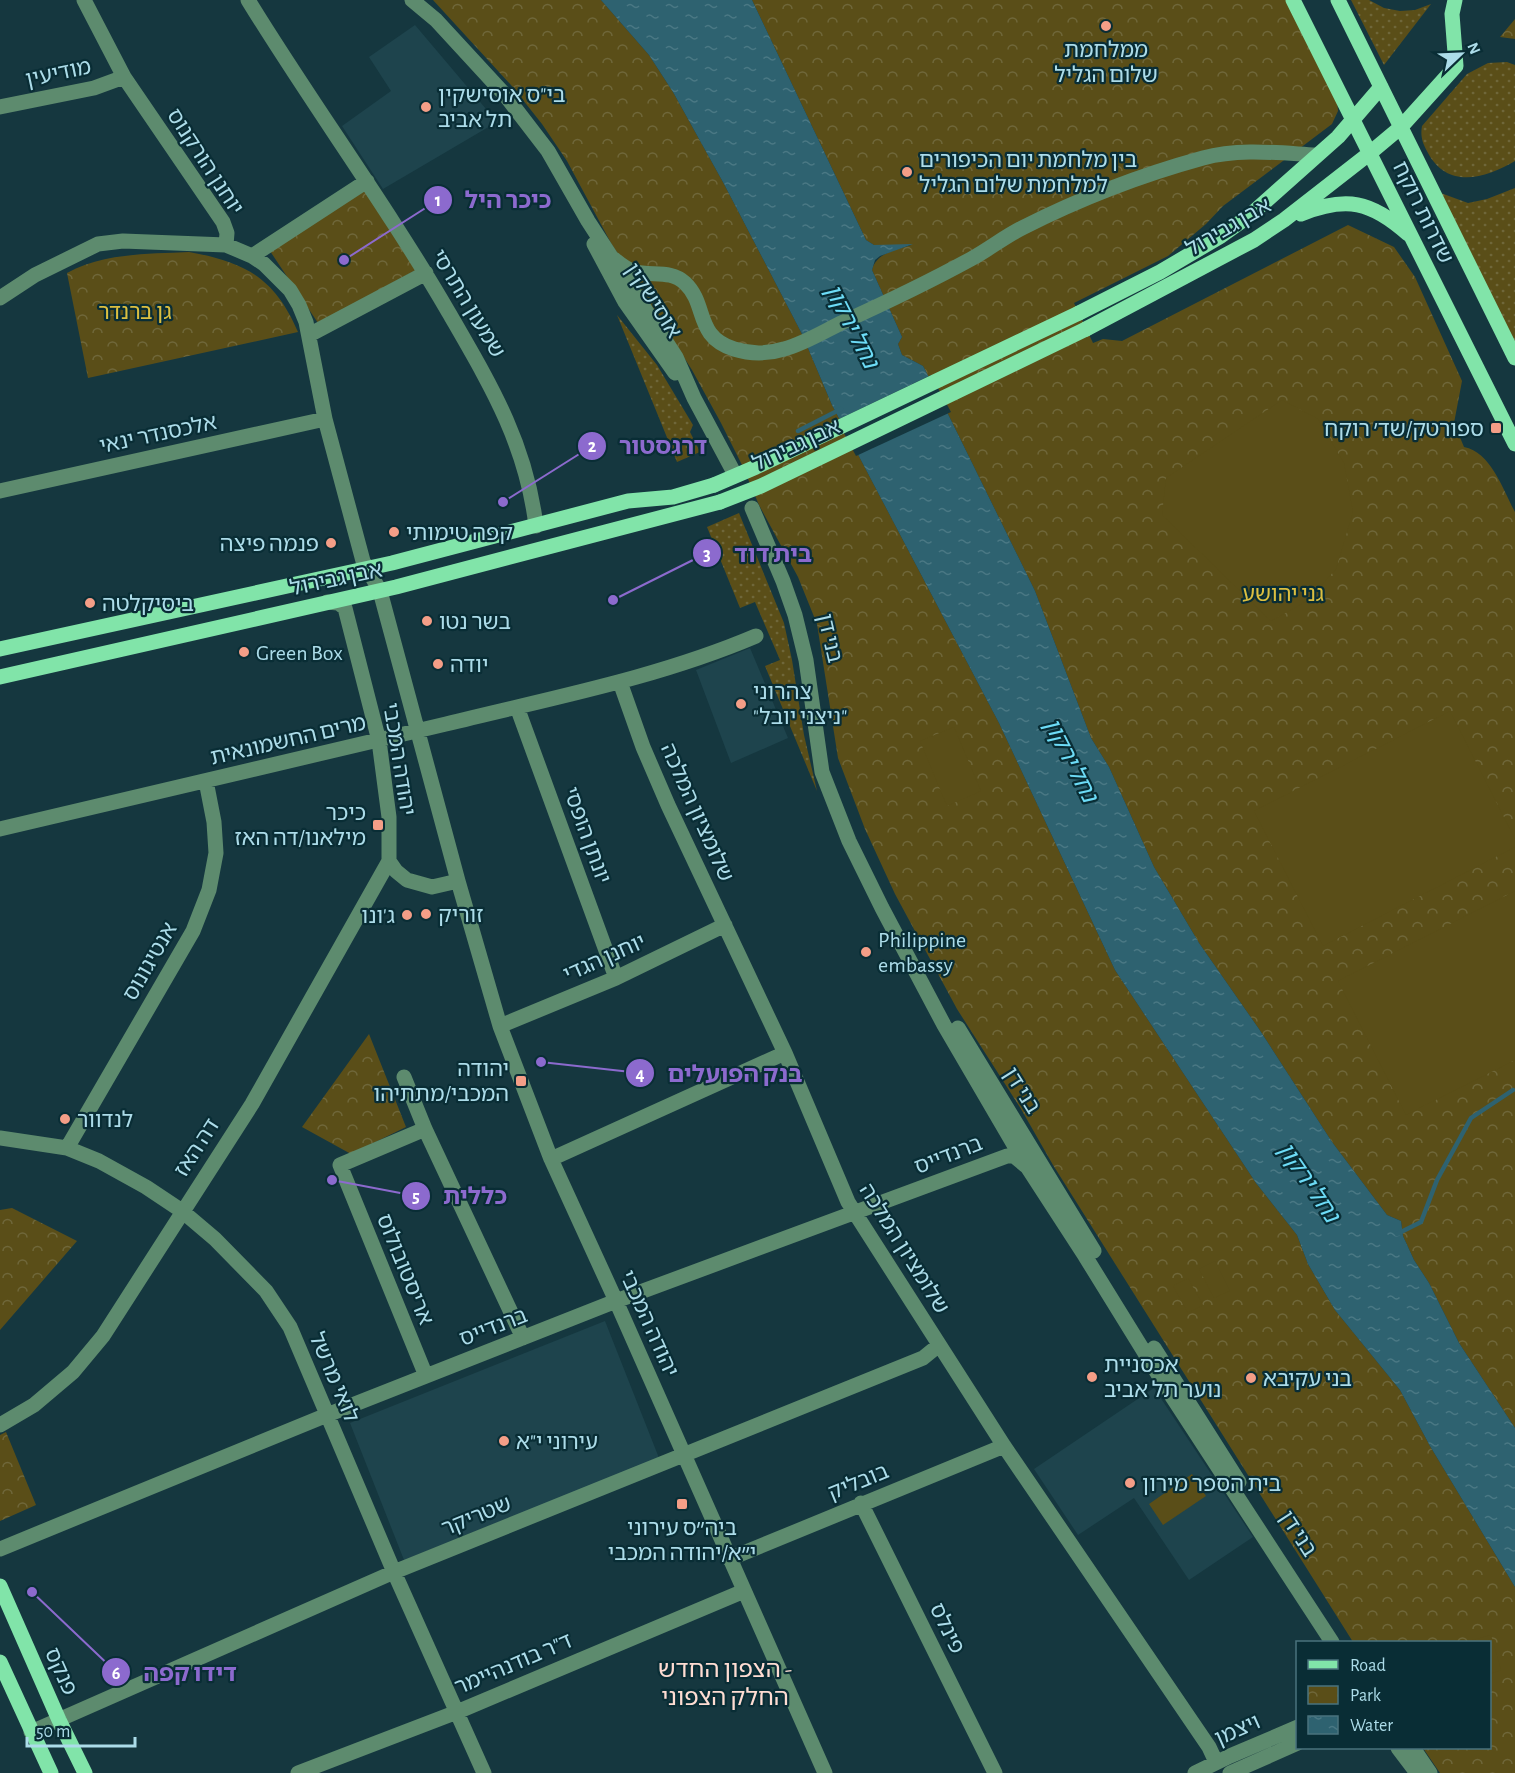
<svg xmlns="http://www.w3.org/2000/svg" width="1515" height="1773" font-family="'Alegreya Sans','Noto Sans Hebrew',sans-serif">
<defs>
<pattern id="grass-dots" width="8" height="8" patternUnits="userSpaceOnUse" patternTransform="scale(1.5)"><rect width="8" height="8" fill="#5a4e18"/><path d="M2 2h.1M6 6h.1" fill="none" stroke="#6f673a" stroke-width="1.8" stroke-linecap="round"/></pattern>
<pattern id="park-crowns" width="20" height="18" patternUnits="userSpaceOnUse" patternTransform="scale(1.5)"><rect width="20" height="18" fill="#5a4e18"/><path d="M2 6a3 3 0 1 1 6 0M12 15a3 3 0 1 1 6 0" fill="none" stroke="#6f673a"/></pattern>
<pattern id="water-ripples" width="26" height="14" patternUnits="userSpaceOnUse" patternTransform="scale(1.5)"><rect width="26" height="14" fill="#2e6270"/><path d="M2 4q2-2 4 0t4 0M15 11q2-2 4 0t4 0" fill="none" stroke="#4a7884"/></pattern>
</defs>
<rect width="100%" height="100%" fill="#15373f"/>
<path fill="#1e444d" d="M415,25L497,122L383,189L342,126L391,91L369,57Z
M750,648L788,738L731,763L696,670Z
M605,1321L659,1458L404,1560L350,1423Z
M1154,1388L1253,1537L1189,1580L1134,1498L1078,1535L1034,1469Z"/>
<path fill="url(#grass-dots)" d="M1351,0H1369L1384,8L1400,11L1415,10L1431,4L1384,65Z
M1507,62L1515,65V161C1486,178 1448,190 1428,153C1423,144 1420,137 1422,126L1467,74L1488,63Z
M1515,188V344L1438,192L1468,203L1487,199Z
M617,315L657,365L693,425L690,432L700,452L677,462Z
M739,513L784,623L792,660L804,735L817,791L765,666L780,660L755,602L740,608L707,527Z"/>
<path fill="url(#park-crowns)" d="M433,0H601L649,55L673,92L724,184L802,334L832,405L999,723L1115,970L1256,1183L1297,1235L1308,1264L1335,1310L1400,1390L1430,1446L1515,1587V1773H1440L1423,1748H1490V1642H1353L1053,1165L1021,1109L957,1009L895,894L865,829L838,758L817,624L798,577L759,505L743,467L721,423L692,370L611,243L567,161L542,124L511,85Z
M752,0H1287L1337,100L1338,111L1332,124L1223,206L1206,224L1168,256L1074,303L1093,343L1103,339L1122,341L1348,225L1394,247L1415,277L1462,381L1454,423L1464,447C1491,452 1503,490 1515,512V1428L1459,1343L1429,1283L1414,1260L1403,1236L1401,1221L1387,1215L1332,1142L1259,1029L1199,943L1154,867L1109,767L1091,738L1035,591L948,414L923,366L902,355L898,344L902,337L872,270C876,253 896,250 911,245H874L866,240Z
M1515,19V39L1500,37Z
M366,190L418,269L318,323L270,251Z
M189,252C245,262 275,278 298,332L88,378L67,273C103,253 148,254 189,252Z
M369,1034L406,1127L351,1154L302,1127Z
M12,1208L77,1241L0,1330V1210Z
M6,1432L36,1505L0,1521V1435Z"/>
<path fill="#5a4e18" d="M1282,400L1318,419L1344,463L1353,512L1336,569L1307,601L1271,621L1162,515L1166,478Z
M1450,711L1515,839V847L1323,946L1254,811Z
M954,727L981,791L947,806L920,741Z
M1515,891V1060L1406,1115L1338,981Z
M1215,1261L1230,1291L1214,1298L1199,1269Z
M1188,1278L1203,1305L1188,1313L1173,1286Z
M1192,1474L1206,1496L1163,1525L1149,1504Z
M1491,1635L1501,1670L1490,1674V1642H1465Z"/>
<path fill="url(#water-ripples)" d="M601,0H752L866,240L874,245L913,244L880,256L875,260L872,270L902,337L898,344L902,355L923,366L948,414L1035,591L1091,738L1109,767L1154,867L1199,943L1259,1029L1332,1142L1387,1215L1401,1221L1403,1236L1414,1260L1429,1283L1459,1343L1515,1428V1587L1430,1446L1400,1390L1335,1310L1308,1264L1297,1235L1256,1183L1115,970L999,723L832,405L802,334L724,184L673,92L649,55Z"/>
<path fill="#15373f" d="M931,375L951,412L856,456L837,420Z"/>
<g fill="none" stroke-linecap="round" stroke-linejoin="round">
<path stroke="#2e6270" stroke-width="4.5" d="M798,431L841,409
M1397,1234L1421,1222L1437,1180L1471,1118L1513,1090"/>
<path stroke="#5d8b6e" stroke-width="15" d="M84,0L124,77L223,222L227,233L226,245L252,256L264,264L290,290L299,305L306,322L325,419L363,561L380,591L458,881L500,1026L551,1159L616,1301L825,1773
M248,0C313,106 387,206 449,313C490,384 526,443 536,526
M412,0L436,20L505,95L548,151L588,221L676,357L694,398L732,469
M0,107L94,88L124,77
M594,244L625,302L675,373
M252,256L367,181
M614,259C620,264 626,269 633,271C650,277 670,269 685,283C708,305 694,336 734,349C750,354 768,354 784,349C803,344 823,332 841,323C885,303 929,282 971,259C988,250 1004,237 1022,228C1079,199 1141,175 1203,158C1239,148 1279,153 1316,155
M0,298L35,275L98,244L123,241L226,245
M309,335L426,273
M0,491L325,419
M752,508L783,581L795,615L806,660L822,772L849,841L882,908L944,1025L1024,1162L1085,1256L1169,1392L1332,1642
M327,602L338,603L345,608L379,741L389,817V861L396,871L407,880L432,887L458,881
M620,682L643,747L668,805L785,1053L848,1202L1004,1446L1209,1747L1216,1762
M517,707L616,978
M0,829C149,794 298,759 446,724C551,698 657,678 756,636
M500,1026L616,978L725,925
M958,1028L1094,1251
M404,1077L425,1129L523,1338
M425,1129L340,1165L426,1376
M0,1138L67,1148L99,1161L146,1187L182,1211L215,1239L266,1291L290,1327L394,1572L484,1773
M67,1148L193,931L209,890L216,853L214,822L206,781
M551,1159L785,1053
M1154,1348L1239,1482
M0,1425L34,1405L73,1372L103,1336L252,1104L389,861
M861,1503L995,1773
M0,1549L327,1415L616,1301L1007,1156H1014L1026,1166
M729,1559L1004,1446
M31,1732L394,1572L923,1358L939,1345
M1398,1748L1417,1773
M1413,1748L1430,1773
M298,1773L457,1712L744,1591
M1195,1773L1230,1756L1298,1727
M1230,1773L1298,1743"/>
<path stroke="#81e4a9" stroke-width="15" d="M1293,0L1515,444
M1338,0L1515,358
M1301,214C1346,196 1371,201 1408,234
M1079,313L1160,272L1221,236L1249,216L1338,137L1381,87
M1086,329L1254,240L1284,220L1370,153L1401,127L1456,66L1452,14L1455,0
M0,649L392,563L628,501L673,497L714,485
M0,677L396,587L720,502
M0,1586L59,1720L85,1773
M0,1662L51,1773"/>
<path stroke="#81e4a9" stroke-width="15" d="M714,485L756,467L1079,313
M720,502L761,486L1086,329"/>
</g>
<g fill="#f49e87" stroke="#092d35" stroke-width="2">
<circle cx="1106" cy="26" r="6"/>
<circle cx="426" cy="107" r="6"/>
<circle cx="907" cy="172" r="6"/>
<rect x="1490" y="422" width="12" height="12" rx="3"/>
<circle cx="394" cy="532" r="6"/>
<circle cx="331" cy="543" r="6"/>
<circle cx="90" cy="603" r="6"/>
<circle cx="427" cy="621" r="6"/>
<circle cx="244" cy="652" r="6"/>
<circle cx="438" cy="664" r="6"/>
<circle cx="741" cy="704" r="6"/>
<rect x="372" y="819" width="12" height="12" rx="3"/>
<circle cx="426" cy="914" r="6"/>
<circle cx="407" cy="915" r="6"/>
<circle cx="866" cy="952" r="6"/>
<rect x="515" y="1075" width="12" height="12" rx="3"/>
<circle cx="65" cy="1119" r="6"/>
<circle cx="1092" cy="1377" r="6"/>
<circle cx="1251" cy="1378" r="6"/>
<circle cx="504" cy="1441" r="6"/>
<circle cx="1130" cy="1483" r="6"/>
<rect x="676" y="1498" width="12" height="12" rx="3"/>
</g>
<g text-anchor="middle" stroke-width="4.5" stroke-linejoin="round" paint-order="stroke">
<g font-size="22" fill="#acdce9" stroke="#092d35" text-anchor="start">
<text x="1106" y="57" text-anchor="middle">ממלחמת<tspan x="1106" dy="25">שלום הגליל</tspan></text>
<text x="438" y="102">בי"ס אוסישקין<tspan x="438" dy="25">תל אביב</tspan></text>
<text x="919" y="167">בין מלחמת יום הכיפורים<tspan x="919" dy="25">למלחמת שלום הגליל</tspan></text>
<text x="1484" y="436" text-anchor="end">ספורטק/שד׳ רוקח</text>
<text x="406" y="540">קפה טימותי</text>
<text x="319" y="551" text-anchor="end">פנמה פיצה</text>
<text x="102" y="611">ביסיקלטה</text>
<text x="439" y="629">בשר נטו</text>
<text x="256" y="660">Green Box</text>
<text x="450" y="672">יודה</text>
<text x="753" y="699">צהרוני<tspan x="753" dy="25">"ניצני יובל"</tspan></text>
<text x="366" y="820" text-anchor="end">כיכר<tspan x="366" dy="25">מילאנו/דה האז</tspan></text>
<text x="438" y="922">זוריק</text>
<text x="395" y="923" text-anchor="end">ג'ונו</text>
<text x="878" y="947">Philippine<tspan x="878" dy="25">embassy</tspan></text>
<text x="509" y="1076" text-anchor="end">יהודה<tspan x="509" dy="25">המכבי/מתתיהו</tspan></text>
<text x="77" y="1127">לנדוור</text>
<text x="1104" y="1372">אכסניית<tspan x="1104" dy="25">נוער תל אביב</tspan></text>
<text x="1263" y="1386">בני עקיבא</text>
<text x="516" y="1449">עירוני י"א</text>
<text x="1142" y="1491">בית הספר מירון</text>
<text x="682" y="1535" text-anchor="middle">ביה״ס עירוני<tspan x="682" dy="25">י״א/יהודה המכבי</tspan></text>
</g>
<g font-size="22" fill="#acdce9" stroke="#092d35">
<text transform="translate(58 72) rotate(-12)" y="8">מודיעין</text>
<text transform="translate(206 161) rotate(57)" y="8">יוחנן הורקנוס</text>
<text transform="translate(1424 212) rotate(64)" y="8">שדרות רוקח</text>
<text transform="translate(1228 226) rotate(-30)" y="8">אבן גבירול</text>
<text transform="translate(654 300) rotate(57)" y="8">אוסישקין</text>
<text transform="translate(469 303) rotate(59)" y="8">שמעון התרסי</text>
<text transform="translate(158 433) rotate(-12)" y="8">אלכסנדר ינאי</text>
<text transform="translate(796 444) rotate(-25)" y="8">אבן גבירול</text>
<text transform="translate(336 578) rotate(-12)" y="8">אבן גבירול</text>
<text transform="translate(831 638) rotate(77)" y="8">בני דן</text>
<text transform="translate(288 739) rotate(-13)" y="8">מרים החשמונאית</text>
<text transform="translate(400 759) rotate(81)" y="8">יהודה המכבי</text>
<text transform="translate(698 812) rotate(66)" y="8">שלומציון המלכה</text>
<text transform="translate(588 835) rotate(70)" y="8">יונתן הופסי</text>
<text transform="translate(604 957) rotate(-24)" y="8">יוחנן הגדי</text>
<text transform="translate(149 961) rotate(-60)" y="8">אנטיגונוס</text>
<text transform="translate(1023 1090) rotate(58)" y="8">בני דן</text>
<text transform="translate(196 1147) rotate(-57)" y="8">דה האז</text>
<text transform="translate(948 1154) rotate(-21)" y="8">ברנדייס</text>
<text transform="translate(905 1248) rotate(58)" y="8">שלומציון המלכה</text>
<text transform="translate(406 1269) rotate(68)" y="8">אריסטובולוס</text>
<text transform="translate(650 1323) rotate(66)" y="8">יהודה המכבי</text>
<text transform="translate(493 1326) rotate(-21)" y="8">ברנדייס</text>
<text transform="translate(335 1377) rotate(67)" y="8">לואי מרשל</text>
<text transform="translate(858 1481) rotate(-22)" y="8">בובליק</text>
<text transform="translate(476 1515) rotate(-22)" y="8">שטריקר</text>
<text transform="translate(1299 1533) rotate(57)" y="8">בני דן</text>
<text transform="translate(948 1628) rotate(64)" y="8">פינלס</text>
<text transform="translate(513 1663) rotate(-23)" y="8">ד"ר בודנהיימר</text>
<text transform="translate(62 1671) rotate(66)" y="8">פנקס</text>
<text transform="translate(1237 1729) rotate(-24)" y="8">ויצמן</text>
</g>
<g font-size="22" fill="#dbbf41" stroke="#092d35">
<text x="135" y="319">גן ברנדר</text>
<text x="1283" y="601">גני יהושע</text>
</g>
<g font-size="24" font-style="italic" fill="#6ddcf7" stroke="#092d35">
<text transform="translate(852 326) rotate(63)" y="8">נחל ירקון</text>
<text transform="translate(1071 760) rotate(63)" y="8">נחל ירקון</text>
<text transform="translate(1309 1182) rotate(56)" y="8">נחל ירקון</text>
</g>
<g font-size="24" fill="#fedcd2" stroke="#092d35">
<text x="725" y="1677">הצפון החדש -<tspan x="725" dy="28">החלק הצפוני</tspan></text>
</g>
</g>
<path fill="none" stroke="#8c6ace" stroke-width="2" d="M344 260L438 200M503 502L592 446M613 600L707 553M541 1062L640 1073M332 1180L416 1196M32 1592L116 1672"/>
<g fill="#8c6ace" stroke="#092d35" stroke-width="2">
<circle cx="344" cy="260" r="6"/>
<circle cx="503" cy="502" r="6"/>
<circle cx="613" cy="600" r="6"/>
<circle cx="541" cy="1062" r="6"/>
<circle cx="332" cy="1180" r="6"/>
<circle cx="32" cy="1592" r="6"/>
<circle cx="438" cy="200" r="15"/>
<circle cx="592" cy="446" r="15"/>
<circle cx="707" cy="553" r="15"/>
<circle cx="640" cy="1073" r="15"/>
<circle cx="416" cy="1196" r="15"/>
<circle cx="116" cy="1672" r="15"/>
</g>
<g font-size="18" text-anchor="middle" font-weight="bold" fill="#fff">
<text x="438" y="206">1</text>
<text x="592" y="452">2</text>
<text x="707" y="560">3</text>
<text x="640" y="1080">4</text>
<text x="416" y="1202">5</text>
<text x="116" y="1679">6</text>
</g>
<g font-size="24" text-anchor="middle" font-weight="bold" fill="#8c6ace" stroke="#092d35" stroke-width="4.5" stroke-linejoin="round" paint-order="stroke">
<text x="508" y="208">כיכר היל</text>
<text x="663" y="454">דרגסטור</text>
<text x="773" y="562">בית דוד</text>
<text x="735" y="1082">בנק הפועלים</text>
<text x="475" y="1204">כללית</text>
<text x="190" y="1681">דידו קפה</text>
</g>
<rect x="1296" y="1641" width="195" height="108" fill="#092d35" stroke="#4a737d" stroke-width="1.5"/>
<rect x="1308" y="1660" width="30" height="9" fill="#81e4a9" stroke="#4a737d" stroke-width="1.5"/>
<text x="1350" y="1671" font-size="18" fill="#acdce9">Road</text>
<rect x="1308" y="1686" width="30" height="18" fill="url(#park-crowns)" stroke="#4a737d" stroke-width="1.5"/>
<text x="1350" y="1701" font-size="18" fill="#acdce9">Park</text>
<rect x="1308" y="1716" width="30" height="18" fill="url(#water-ripples)" stroke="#4a737d" stroke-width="1.5"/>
<text x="1350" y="1731" font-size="18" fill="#acdce9">Water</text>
<g transform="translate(1461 54) rotate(67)" stroke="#092d35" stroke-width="4.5" paint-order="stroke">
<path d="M0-4.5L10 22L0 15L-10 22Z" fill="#acdce9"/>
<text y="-9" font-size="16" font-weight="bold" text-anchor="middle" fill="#acdce9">N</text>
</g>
<path d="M27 1737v9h108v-9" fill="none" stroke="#acdce9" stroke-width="3"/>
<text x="36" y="1737" font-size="18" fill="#acdce9" stroke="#092d35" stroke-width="4.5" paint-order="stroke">50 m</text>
</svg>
